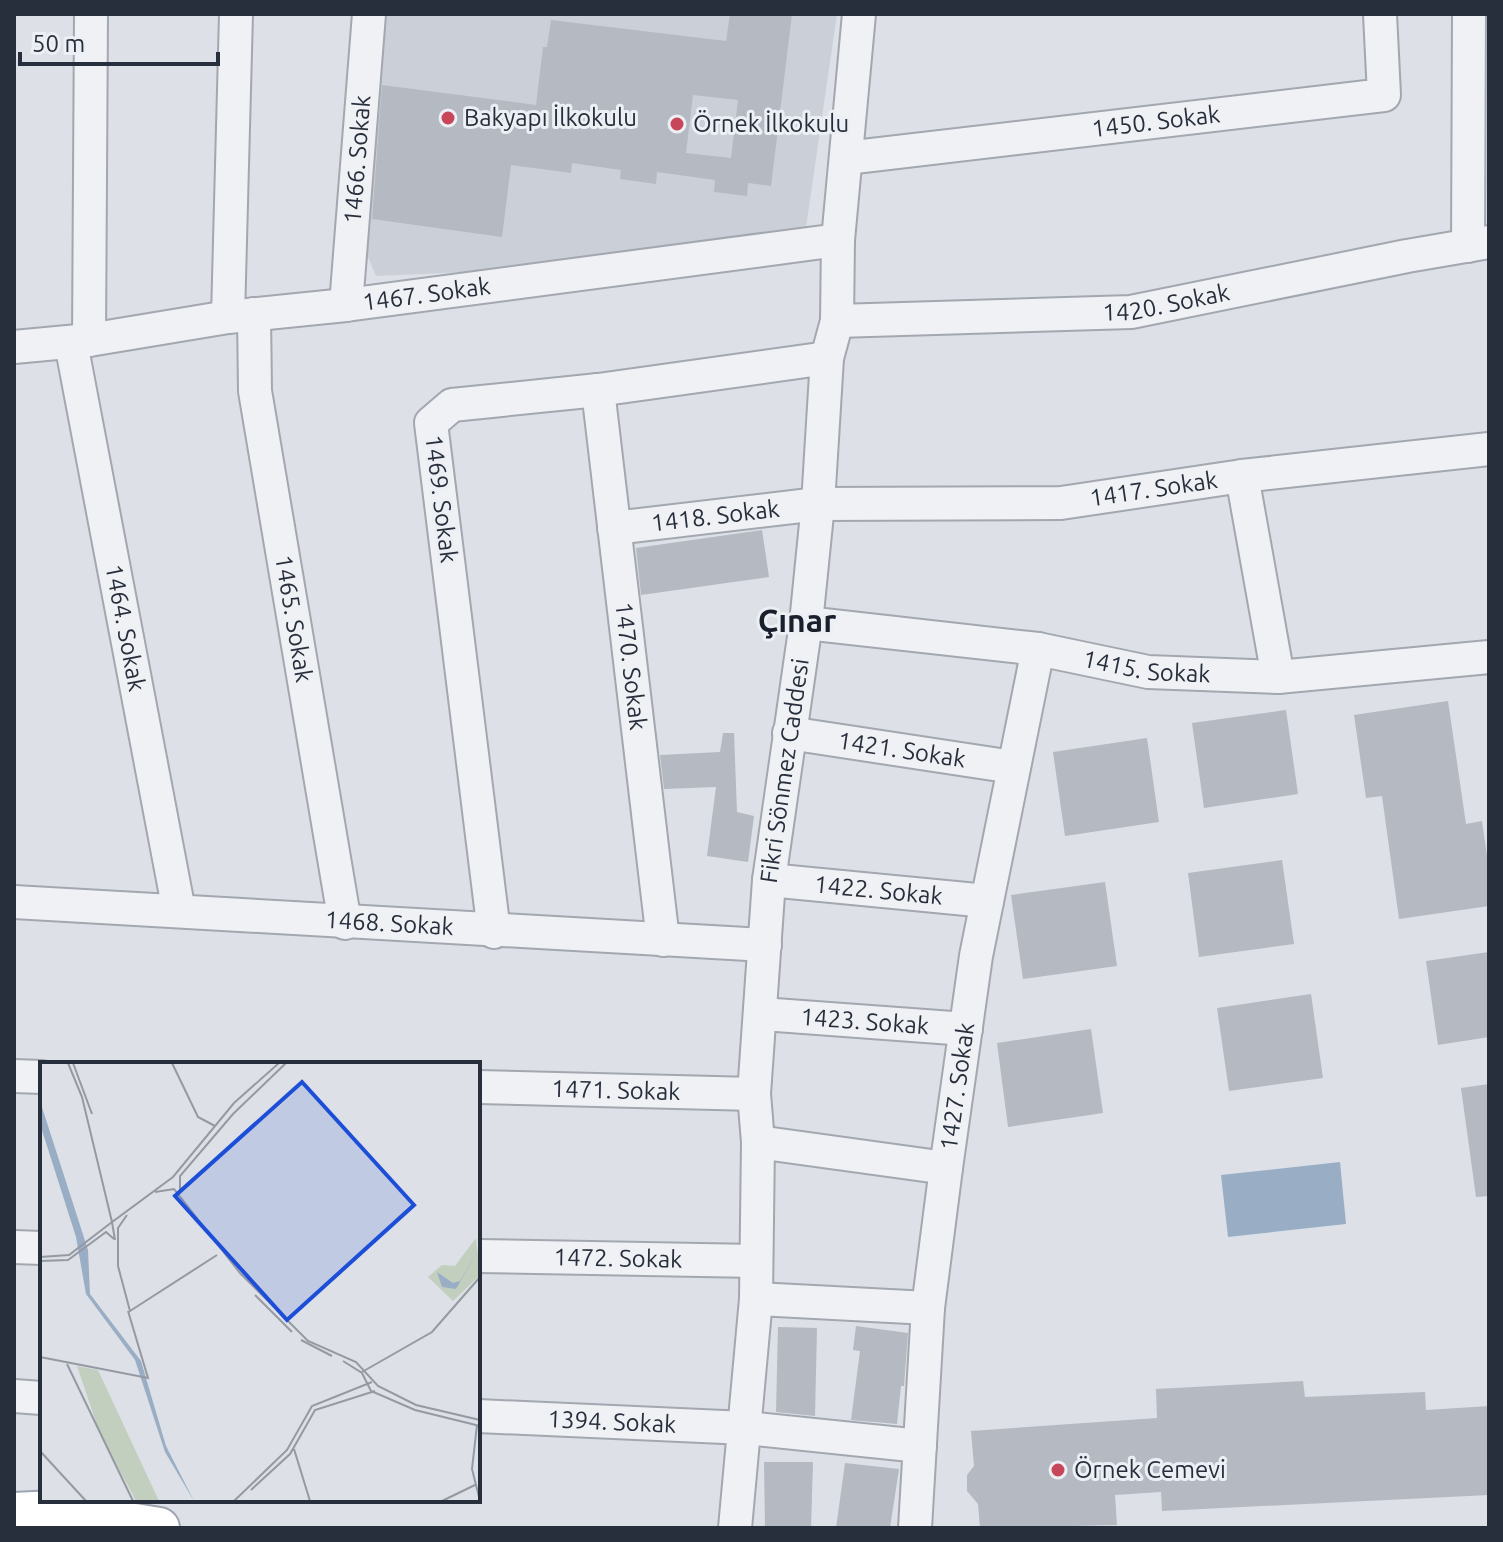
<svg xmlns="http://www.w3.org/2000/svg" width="1503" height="1542" font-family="Ubuntu,sans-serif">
<rect width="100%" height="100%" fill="#dde0e6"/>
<path fill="#cbcfd8" d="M374,14H837L805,234L513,270L376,276L353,222Z"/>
<path fill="#99aec5" d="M1340,1162L1346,1224L1228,1237L1221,1175Z"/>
<path fill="#b4b9c2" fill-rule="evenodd" d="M730,14H792L771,186L748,183L747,196L714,192L715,180L657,172L656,184L620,179L621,170L572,163L571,173L511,165L502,237L372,219L382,85L536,105L543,47H547L551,20L726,41ZM693,95L738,100L731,158L686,153Z
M762,530L769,577L641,595L636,548Z
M1448,701L1466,824L1482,821L1489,870V906L1399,919L1382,796L1366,798L1354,715Z
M1286,710L1298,794L1204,808L1192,723Z
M723,733H734L737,812L754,816L748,862L707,856L716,787L664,789L660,755L720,752Z
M1147,738L1159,822L1065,836L1053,752Z
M1282,860L1294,944L1199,957L1188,873Z
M1105,882L1117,966L1023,979L1011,895Z
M1489,952V1037L1438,1045L1426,961Z
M1311,994L1323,1078L1229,1091L1217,1008Z
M1091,1029L1103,1113L1008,1127L997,1043Z
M1489,1084V1196L1476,1197L1461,1088Z
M856,1326L908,1333L904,1386H901L897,1424L851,1420L860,1351L853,1350Z
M778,1327L817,1328L815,1416L776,1412Z
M1303,1381L1305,1397L1425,1392L1426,1410L1489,1406V1495L1162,1511L1161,1492L1115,1495L1117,1525L980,1528L978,1504L967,1491V1475L974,1466L971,1431L1157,1418L1156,1389Z
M764,1462H813L811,1528H765Z
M845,1463L899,1469L890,1528H836Z"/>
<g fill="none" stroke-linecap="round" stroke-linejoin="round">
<g stroke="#a3a7b0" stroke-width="36">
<g id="minor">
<path id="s1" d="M846,158L1384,95L1380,14"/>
<path d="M1468,246L1469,14"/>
<path id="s2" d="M346,305L369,14"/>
<path id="s3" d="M254,314L255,391L345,923"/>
<path d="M228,317L236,14"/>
<path id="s4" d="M837,321L1131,312L1407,256L1489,242"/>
<path d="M89,340L91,14"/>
<path id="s5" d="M71,343L179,911"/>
<path id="s6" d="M14,347L89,340L228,317L346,305L838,240"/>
<path id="s7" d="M598,390L663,940"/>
<path d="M1242,476L1278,677"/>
<path id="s8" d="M614,528L818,504L1061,503L1242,476L1489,449"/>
<path id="s9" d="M806,623L1038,649L1148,672L1278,677L1489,657"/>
<path id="s10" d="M789,733L1013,767"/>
<path id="s11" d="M769,880L987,901"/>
<path id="s12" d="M14,902L765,945"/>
<path d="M494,932L431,423L452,405L598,390L827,358"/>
<path id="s13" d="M761,1014L966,1029"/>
<path d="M14,1076L42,1077"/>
<path id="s14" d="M478,1087L754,1094"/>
<path d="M758,1142L946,1168"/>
<path d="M14,1247L42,1248"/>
<path id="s15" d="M478,1256L756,1261"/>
<path d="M756,1299L928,1308"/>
<path d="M14,1396L42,1398"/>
<path id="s16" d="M478,1416L746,1428L920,1446"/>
<path id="s17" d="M735,1528L756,1299L758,1142L754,1094L769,880L806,623L818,504L827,358L837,321L838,240L859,14"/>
<path id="s18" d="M915,1528L928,1308L946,1168L976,956L1038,649"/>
</g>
</g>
<g stroke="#9da5b1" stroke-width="44">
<path id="major" d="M14,1513L55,1511L159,1528"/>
</g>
<use href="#minor" stroke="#eff1f4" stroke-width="32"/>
<use href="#major" stroke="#fff" stroke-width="40"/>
</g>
<g fill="#c74659" stroke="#eceff4" stroke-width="3">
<circle cx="448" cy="118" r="8"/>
<circle cx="677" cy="124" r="8"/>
<circle cx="1058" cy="1470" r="8"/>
</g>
<g text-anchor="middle" stroke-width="6" stroke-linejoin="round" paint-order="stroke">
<g font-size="24" fill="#272e3c" stroke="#eceff4" text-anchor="start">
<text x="464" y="126">Bakyapı İlkokulu</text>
<text x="693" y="132">Örnek İlkokulu</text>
<text x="1074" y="1478">Örnek Cemevi</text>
</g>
<g font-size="24" fill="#272e3c" stroke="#eceff4">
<text dy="8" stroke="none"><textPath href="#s1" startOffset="312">1450. Sokak</textPath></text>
<text dy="8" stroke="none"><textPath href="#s2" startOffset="146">1466. Sokak</textPath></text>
<text dy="8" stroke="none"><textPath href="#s6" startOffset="416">1467. Sokak</textPath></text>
<text dy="8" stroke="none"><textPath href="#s4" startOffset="330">1420. Sokak</textPath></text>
<text dy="8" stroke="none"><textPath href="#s8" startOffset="542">1417. Sokak</textPath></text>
<text transform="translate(441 499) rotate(83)" y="8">1469. Sokak</text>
<text dy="8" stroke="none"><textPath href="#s8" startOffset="102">1418. Sokak</textPath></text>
<text dy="8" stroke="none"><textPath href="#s3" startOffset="308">1465. Sokak</textPath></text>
<text dy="8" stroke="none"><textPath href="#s5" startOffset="290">1464. Sokak</textPath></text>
<text dy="8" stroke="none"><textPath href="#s7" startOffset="278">1470. Sokak</textPath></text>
<text dy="8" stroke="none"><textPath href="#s9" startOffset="344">1415. Sokak</textPath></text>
<text dy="8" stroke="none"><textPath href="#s10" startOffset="114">1421. Sokak</textPath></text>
<text dy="8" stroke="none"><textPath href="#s17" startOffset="760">Fikri Sönmez Caddesi</textPath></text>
<text dy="8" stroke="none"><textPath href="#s11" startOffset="110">1422. Sokak</textPath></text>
<text dy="8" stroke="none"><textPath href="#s12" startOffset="376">1468. Sokak</textPath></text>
<text dy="8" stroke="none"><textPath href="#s13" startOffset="104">1423. Sokak</textPath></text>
<text dy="8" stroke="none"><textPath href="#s18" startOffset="444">1427. Sokak</textPath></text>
<text dy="8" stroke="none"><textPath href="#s14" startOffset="138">1471. Sokak</textPath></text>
<text dy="8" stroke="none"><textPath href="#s15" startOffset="140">1472. Sokak</textPath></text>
<text dy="8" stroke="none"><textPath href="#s16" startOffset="134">1394. Sokak</textPath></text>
</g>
<g font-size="32" font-weight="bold" fill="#19202c" stroke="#eceff4">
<text x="797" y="632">Çınar</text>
</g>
</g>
<g transform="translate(40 1062)">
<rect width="440" height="440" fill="#dde0e6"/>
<path d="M436,176L440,213L413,239L388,215L402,203L415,204ZM37,304L58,308L119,439H96L59,369Z" fill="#c2cfbe"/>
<path d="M0,39L48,188L50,232L101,299L126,384L154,439L125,390L95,298L46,232L36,175L0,62ZM440,185L416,227L402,225L397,210L413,221L420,219Z" fill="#99aec5"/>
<path fill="none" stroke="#9499a2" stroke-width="2" d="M28,1L42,35L72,160L133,115L194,41L239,1M33,1L52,52M132,1L158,55L175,64M115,130L134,127L200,211L268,279L316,300L338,324L376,343L440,358M140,130V114L193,52L246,1M87,153L78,166V204L90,249L177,193M0,195L29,193L72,160L75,178M0,199L28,198L66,170L74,177M215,233L252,270M261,278L292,294M0,295L108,316L88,249M303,299L322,311L331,329L375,348L440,364M27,302L93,439M322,310L392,270L440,215M437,363L432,407L440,439M254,387L270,439M0,389L46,439M211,428L250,392L275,348L335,329M194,439L247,388L272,344L332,320M402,439L435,423"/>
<path fill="#1d4ed8" fill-opacity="0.15" stroke="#1d4ed8" stroke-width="4" d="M262,20L374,143L247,258L135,134Z"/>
<rect width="440" height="440" fill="none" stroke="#272e3c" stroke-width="4"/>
</g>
<rect width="1503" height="1542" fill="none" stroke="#272e3c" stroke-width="32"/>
<path d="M20 52v12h198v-12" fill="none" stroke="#272e3c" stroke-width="4"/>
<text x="32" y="52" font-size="24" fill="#272e3c" stroke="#eceff4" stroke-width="6" paint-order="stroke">50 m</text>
</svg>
